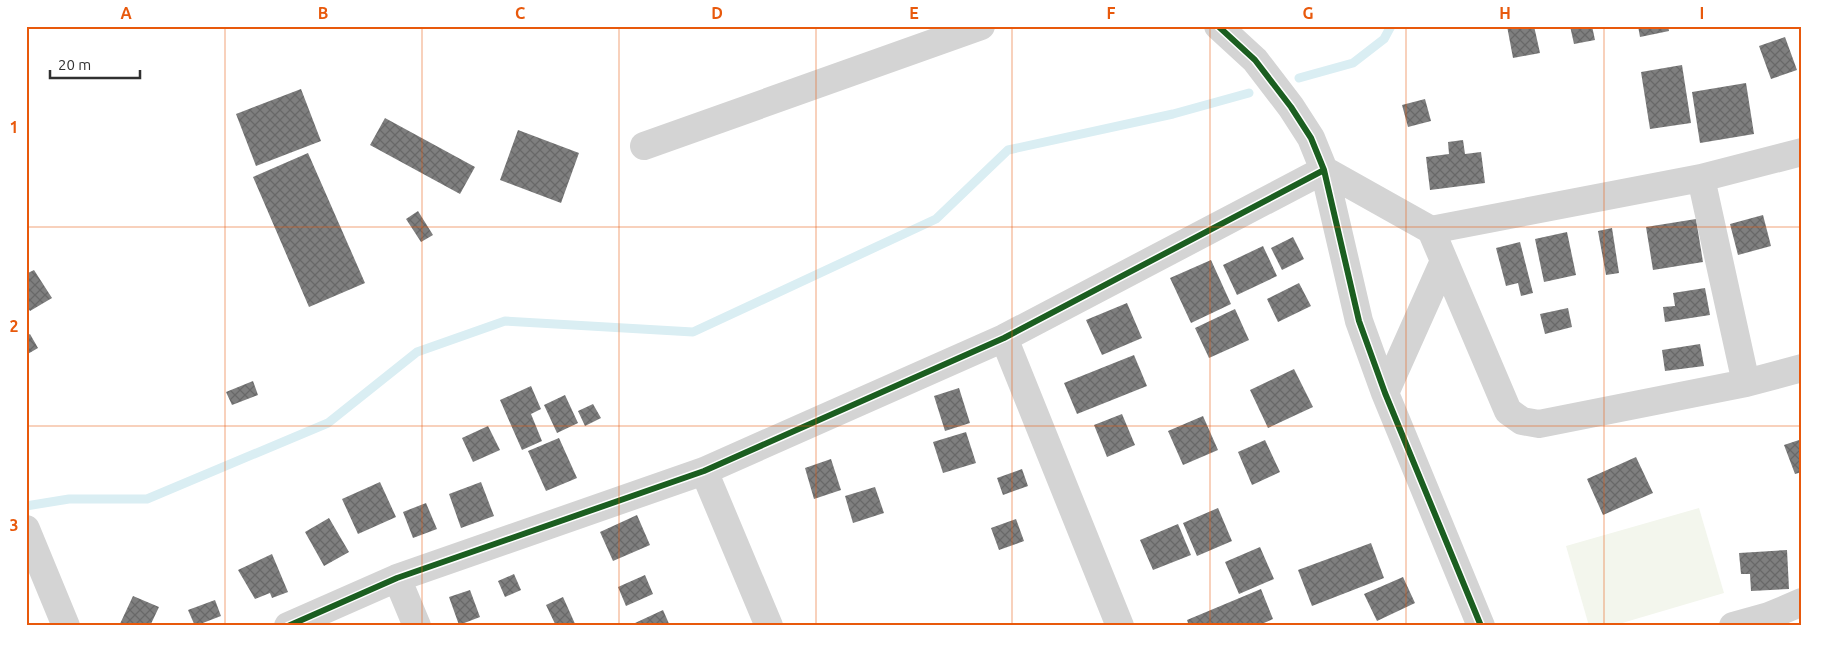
<svg xmlns="http://www.w3.org/2000/svg" width="1828" height="652" font-family="Ubuntu,sans-serif">
<defs>
<pattern id="building-cross-hatch" width="8" height="8" patternUnits="userSpaceOnUse" patternTransform="scale(1.25)"><rect width="8" height="8" fill="#7f7f7f"/><path d="M0 0l8 8M0 8l8-8" fill="none" stroke="#686868"/></pattern>
</defs>
<rect width="100%" height="100%" fill="#fff"/>
<path fill="#f3f6ed" d="M1699,508L1724,593L1612,626H1589L1566,546Z"/>
<g fill="none" stroke-linecap="round" stroke-linejoin="round">
<path stroke="#daeef3" stroke-width="9" d="M1299,78L1353,63L1384,39L1391,26
M26,506L69,499H147L328,423L417,352L505,321L693,332L936,219L1008,150L1173,114L1249,93"/>
</g>
<path fill="url(#building-cross-hatch)" d="M1507,26H1534L1540,53L1513,58Z
M1570,26H1592L1595,40L1574,44Z
M1638,26H1668L1669,31L1640,37Z
M1785,37L1797,70L1771,79L1759,46Z
M1682,65L1691,123L1650,129L1641,72Z
M1746,83L1754,134L1700,143L1692,92Z
M301,89L321,141L256,166L236,114Z
M1425,99L1431,121L1408,127L1402,105Z
M385,118L475,167L460,194L370,145Z
M518,130L579,153L561,203L500,180Z
M1463,140L1465,154L1481,152L1485,183L1430,190L1426,157L1449,154L1448,142Z
M308,153L365,283L309,307L253,177Z
M418,211L433,235L421,242L406,219Z
M1763,215L1771,246L1738,255L1730,224Z
M1696,219L1703,262L1653,270L1646,227Z
M1612,228L1619,273L1606,275L1598,231Z
M1567,232L1576,275L1544,282L1535,239Z
M1293,237L1304,259L1282,270L1271,248Z
M1520,242L1533,293L1521,296L1518,283L1506,286L1496,248Z
M1263,246L1277,276L1237,295L1223,265Z
M1211,260L1231,304L1191,323L1170,278Z
M34,270L52,298L30,311L26,305V274Z
M1299,283L1311,306L1278,322L1267,299Z
M1705,288L1710,315L1665,322L1663,307L1675,306L1673,293Z
M1127,303L1142,338L1102,355L1086,320Z
M1568,308L1572,327L1545,334L1540,314Z
M1235,309L1249,340L1209,358L1195,328Z
M30,334L38,348L26,355V336Z
M1700,344L1704,366L1665,371L1662,350Z
M1134,355L1147,386L1077,414L1064,383Z
M1294,369L1313,407L1268,428L1250,390Z
M253,381L258,395L232,405L226,392Z
M531,386L541,409L531,414L542,441L522,450L500,400Z
M959,388L970,423L945,431L934,396Z
M565,395L578,423L557,433L544,405Z
M593,404L601,418L585,426L578,411Z
M1122,414L1135,445L1107,457L1094,425Z
M1203,416L1218,450L1183,465L1168,431Z
M488,426L500,450L473,462L462,438Z
M966,432L976,463L943,473L933,442Z
M559,438L577,478L546,491L528,451Z
M1802,439V472L1795,474L1784,445Z
M1265,440L1280,472L1252,485L1238,452Z
M1636,457L1653,493L1603,515L1587,479Z
M831,459L841,490L814,499L805,468Z
M1022,469L1028,486L1003,495L997,478Z
M380,482L396,517L358,534L342,499Z
M481,482L494,516L461,528L449,494Z
M875,487L884,513L853,523L845,496Z
M426,503L437,529L413,538L403,512Z
M1218,508L1232,541L1197,556L1183,523Z
M637,515L650,545L613,561L600,532Z
M329,518L349,552L324,566L305,532Z
M1016,519L1024,541L999,550L991,528Z
M1178,524L1191,555L1153,570L1140,540Z
M1371,543L1384,578L1312,606L1298,570Z
M1260,547L1274,579L1239,594L1225,562Z
M1787,550L1789,589L1751,591L1750,574H1741L1739,553Z
M272,554L288,592L272,598L270,593L255,599L238,570Z
M514,574L521,590L505,597L498,581Z
M645,575L653,594L626,606L618,587Z
M1403,577L1415,603L1377,621L1364,594Z
M1261,589L1273,619L1257,626H1189L1187,620Z
M470,590L480,617L459,625L449,597Z
M133,596L159,607L150,626H119Z
M563,597L576,626H556L546,605Z
M215,600L221,616L195,626L188,610Z
M663,610L670,626H636L635,623Z"/>
<g fill="none" stroke-linecap="round" stroke-linejoin="round">
<path stroke="#d4d4d4" stroke-width="28" d="M1218,26L1255,60L1291,107L1311,138L1324,170L1359,321L1385,393L1481,626
M644,146L981,26
M1324,170L1431,230L1508,411L1522,421L1539,424L1746,383L1802,368
M1701,178L1746,383
M1431,230L1701,178L1802,152
M1004,338L1120,626
M1385,393L1444,261
M704,471L769,626
M26,529L66,626
M397,578L417,626
M1769,616L1802,602
M288,626L397,578L704,471L1004,338L1324,170
M1733,626L1769,616L1773,626"/>
<g stroke="#fff" stroke-width="9">
<path id="cycleway" d="M1218,26L1255,60L1291,107L1311,138L1324,170L1359,321L1385,393L1481,626
M288,626L397,578L704,471L1004,338L1324,170"/>
</g>
<use href="#cycleway" stroke="#1b5e20" stroke-width="6"/>
</g>
<path fill="none" stroke="#e8590c" stroke-width="1" stroke-opacity="0.55" d="M225,26V626M422,26V626M619,26V626M816,26V626M1012,26V626M1210,26V626M1406,26V626M1604,26V626M26,227H1802M26,426H1802"/>
<rect width="1828" height="652" fill="none" stroke="#ffffff" stroke-width="55"/>
<path d="M50 70v8h90v-8" fill="none" stroke="#303030" stroke-width="2.5"/>
<text x="58" y="70" font-size="15" fill="#303030" stroke="#ffffff" stroke-width="4" paint-order="stroke">20 m</text>
<rect x="28" y="28" width="1772" height="596" fill="none" stroke="#e8590c" stroke-width="2"/>
<g font-size="16" text-anchor="middle" font-weight="bold" fill="#e8590c">
<text x="126" y="19">A</text>
<text x="323" y="19">B</text>
<text x="520" y="19">C</text>
<text x="717" y="19">D</text>
<text x="914" y="19">E</text>
<text x="1111" y="19">F</text>
<text x="1308" y="19">G</text>
<text x="1505" y="19">H</text>
<text x="1702" y="19">I</text>
<text x="14" y="133">1</text>
<text x="14" y="332">2</text>
<text x="14" y="531">3</text>
</g>
</svg>
